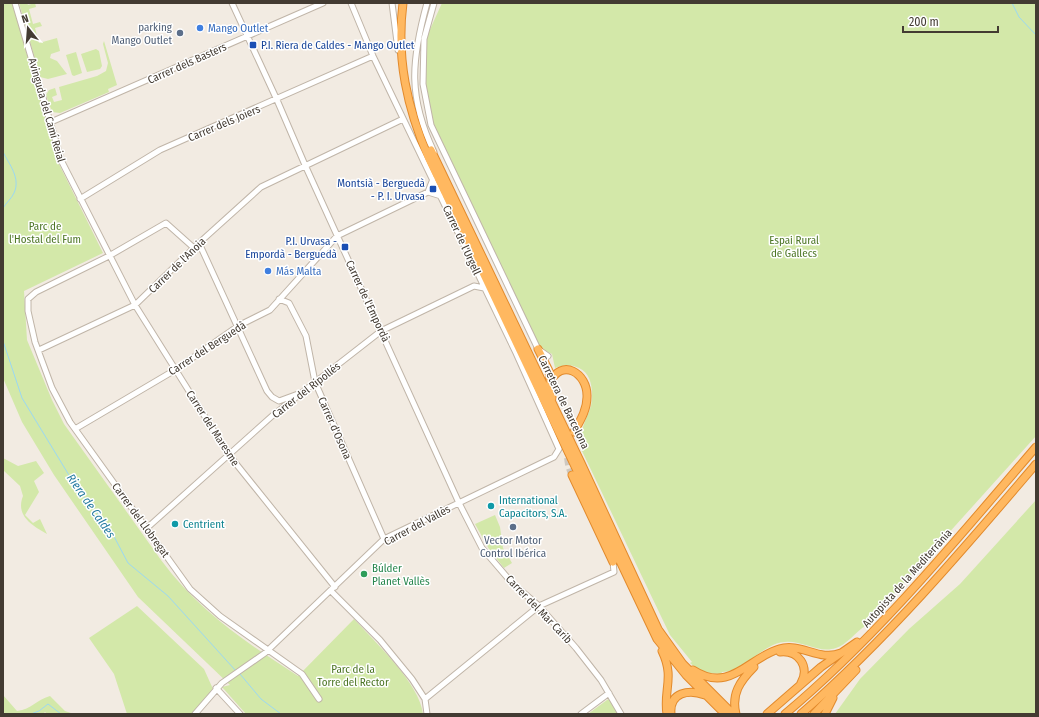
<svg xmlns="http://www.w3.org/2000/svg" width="1039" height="717" font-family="'Fira Sans Condensed',sans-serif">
<rect width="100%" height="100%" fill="#f2ebe2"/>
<path fill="#d3e8a9" d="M3,3H12L59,164L103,253L24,291L27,340L52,400L64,424L161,560C199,611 245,642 298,676L354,619C375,642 420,684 423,714H246L222,687L230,685L138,597L54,475L22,422L3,378Z
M19,3H27L28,5L35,3L36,7L29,9L33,24L40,22L42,26L35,28L39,43L57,38L60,51L51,54L50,58L57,61L67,74L48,79L40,77Z
M442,3H1036V436L865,626C856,632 846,645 836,648C815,655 797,634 773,645C755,653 742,671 722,672L721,674C708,673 700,672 690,663L692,662L670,635L582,451C581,443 581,435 583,427C585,420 589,413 591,406C593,393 593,374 579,368C569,364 564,365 555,368L552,354L540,348L433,123L425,81L427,36Z
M104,41L117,85L108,89L109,92L60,113L52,112L46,95L49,90L55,88L57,95L52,97L54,102L62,100L59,87L97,76L106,71L108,63L103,44Z
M96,49L99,51L102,66L100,69L87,72L81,54Z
M76,52L82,73L74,76L72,75L66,55Z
M3,458L18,466L36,461L44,473L34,481L39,492L25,515L33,523L40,519L47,534C33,526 15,516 23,496L20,486L3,470Z
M1036,500V714H835L860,679L909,629L960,584Z
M495,515L500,527L503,548L512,563L504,568L489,549L475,524Z
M137,606L204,669L213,689L192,714H127L114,674L89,638Z
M3,695L17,711C32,709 36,700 50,696L65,711L74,714H47L45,712L43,714H3Z
M609,699L619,714H588L607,700Z"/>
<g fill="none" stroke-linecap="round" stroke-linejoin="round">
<path stroke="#9bd8f2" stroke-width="1" d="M1012,3L1019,17L1036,35
M3,152C9,164 21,178 14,193C12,198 6,203 3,208
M3,341L22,398L78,490L109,527L128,563L168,596L236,671
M240,674L261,699L281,714
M3,712L4,714
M31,714L39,711L48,704L61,714"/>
<path stroke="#cfc8bf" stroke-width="7" stroke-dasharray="7 3.5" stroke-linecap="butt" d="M572,475C565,459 567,447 574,432"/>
<g stroke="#c0b5a8" stroke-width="7">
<path id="minor" d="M15,3L62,162L135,305L229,455L335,587
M232,3L277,100L305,165L459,503L482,548L512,583L539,606L576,648L601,680L621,714
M392,3L398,50
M427,3C411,61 408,97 434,152
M434,3L424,39L423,84L431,125L538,349L548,356
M51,122L323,3
M428,192L433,179
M80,199L160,150L373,56
M199,243L267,391L272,397L279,401L298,394
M194,248L166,223L109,256L36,292L28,299V311L35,342L52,388L70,422L190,589L220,616L302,674L319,699
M279,299L289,303L306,336L315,382L384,539
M39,350L135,305L199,243L261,187L403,119
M75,429L175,370L238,326L270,310L337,236L428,192L441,196
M147,528L272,416L381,331L474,286L484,288
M331,591L380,640L412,679L425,699L427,714
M216,688L240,714
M425,699L539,606L614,572L613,562
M195,714L222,683L265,653L384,539L554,457L559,449L516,353L373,56L351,3
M581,714L609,693"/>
</g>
<g stroke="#e28a2c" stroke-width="9">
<path id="highway" d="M403,3C396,58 407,108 429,159L657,639L686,675L725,714
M431,150L581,463L658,629L683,664L733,714
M538,349L549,371L552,398
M550,383C561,357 588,373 587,397C587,410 580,421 574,432
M572,475L613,562
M662,651C675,678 663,690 667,714
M780,652C799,650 810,667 801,683
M693,670C730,694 748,658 779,649C801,642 819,662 841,653
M671,714C669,692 689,689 705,695
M736,714C731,694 740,681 754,667
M767,714L821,667L857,642
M785,714C879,635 956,540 1036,447
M801,714C888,638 961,552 1036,464
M814,714L856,670
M825,714L833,698"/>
</g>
<use href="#minor" stroke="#fff" stroke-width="5"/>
<use href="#highway" stroke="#ffb860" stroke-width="7"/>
</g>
<g fill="#3f7fe0" stroke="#fff" stroke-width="1.5">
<circle cx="200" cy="28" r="4"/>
<circle cx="268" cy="271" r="4"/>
</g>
<g fill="#5c6f8a" stroke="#fff" stroke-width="1.5">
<circle cx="180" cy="33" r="4"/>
<circle cx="513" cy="527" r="4"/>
</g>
<g fill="#1a4fb4" stroke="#fff" stroke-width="1.5">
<rect x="249" y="41" width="8" height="8" rx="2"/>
<rect x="429" y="185" width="8" height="8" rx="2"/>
<rect x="341" y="243" width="8" height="8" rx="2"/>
</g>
<g fill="#0f9aa8" stroke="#fff" stroke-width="1.5">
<circle cx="491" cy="506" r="4"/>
<circle cx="175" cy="524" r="4"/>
</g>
<circle fill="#2e9e5b" stroke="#fff" stroke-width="1.5" cx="364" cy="574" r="4"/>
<g text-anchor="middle" stroke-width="3" stroke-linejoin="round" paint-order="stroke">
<g font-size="11" fill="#4e5e75" stroke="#fff" text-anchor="end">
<text x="172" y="31">parking<tspan x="172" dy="13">Mango Outlet</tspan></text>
<text x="513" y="544" text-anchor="middle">Vector Motor<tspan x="513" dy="13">Control Ibérica</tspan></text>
</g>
<g font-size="11" fill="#366cbe" stroke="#fff" text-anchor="start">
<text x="208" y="32">Mango Outlet</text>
<text x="276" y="275">Más Malta</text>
</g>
<g font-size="11" fill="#164399" stroke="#fff" text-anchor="end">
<text x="261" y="49" text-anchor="start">P.I. Riera de Caldes - Mango Outlet</text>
<text x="425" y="187">Montsià - Berguedà<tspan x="425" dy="13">- P. I. Urvasa</tspan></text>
<text x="337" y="245">P.I. Urvasa -<tspan x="337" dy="13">Empordà - Berguedà</tspan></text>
</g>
<g font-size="11" fill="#433b32" stroke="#fff">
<text transform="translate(187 63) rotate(-24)" y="4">Carrer dels Basters</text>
<text transform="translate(47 110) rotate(74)" y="4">Avinguda del Camí Reial</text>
<text transform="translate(224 123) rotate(-23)" y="4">Carrer dels Joiers</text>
<text transform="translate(462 240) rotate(65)" y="4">Carrer de l'Urgell</text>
<text transform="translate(177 265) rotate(-44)" y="4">Carrer de l'Anoia</text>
<text transform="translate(368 301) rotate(65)" y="4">Carrer de l'Empordà</text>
<text transform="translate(207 348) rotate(-33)" y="4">Carrer del Berguedà</text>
<text transform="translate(306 390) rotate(-38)" y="4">Carrer del Ripollés</text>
<text transform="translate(564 402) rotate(64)" y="4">Carretera de Barcelona</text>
<text transform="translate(213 428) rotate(57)" y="4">Carrer del Maresme</text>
<text transform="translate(335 428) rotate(66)" y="4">Carrer d'Osona</text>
<text transform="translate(141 520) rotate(54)" y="4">Carrer del Llobregat</text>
<text transform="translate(417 525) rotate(-28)" y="4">Carrer del Vallès</text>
<text transform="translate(907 578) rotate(-48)" y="4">Autopista de la Mediterrània</text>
<text transform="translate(539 609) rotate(46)" y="4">Carrer del Mar Carib</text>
</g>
<g font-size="11" fill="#4d7625" stroke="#fff">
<text x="45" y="230">Parc de<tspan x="45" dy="13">l'Hostal del Fum</tspan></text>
<text x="794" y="244">Espai Rural<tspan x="794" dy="13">de Gallecs</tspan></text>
<text x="353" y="673">Parc de la<tspan x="353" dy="13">Torre del Rector</tspan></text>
</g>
<g font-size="11" fill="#0d838f" stroke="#fff" text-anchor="start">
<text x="499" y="504">International<tspan x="499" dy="13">Capacitors, S.A.</tspan></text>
<text x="183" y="528">Centrient</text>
</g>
<g font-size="11" fill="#27864d" stroke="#fff" text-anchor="start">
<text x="372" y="572">Búlder<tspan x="372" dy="13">Planet Vallès</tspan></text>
</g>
<g font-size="12" font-style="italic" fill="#277ca1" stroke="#fff">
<text transform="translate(91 506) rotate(55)" y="4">Riera de Caldes</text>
</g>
</g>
<rect width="1039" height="717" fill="none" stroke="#433b32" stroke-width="8"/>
<g transform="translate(28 28) rotate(343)" stroke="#ffffff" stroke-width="3" paint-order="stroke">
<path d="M0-3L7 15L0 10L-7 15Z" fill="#433b32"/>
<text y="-6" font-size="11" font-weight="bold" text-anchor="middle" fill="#433b32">N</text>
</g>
<path d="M903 26v6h95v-6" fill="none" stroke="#433b32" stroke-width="2"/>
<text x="909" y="26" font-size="12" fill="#433b32" stroke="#ffffff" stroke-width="3" paint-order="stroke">200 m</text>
</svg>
